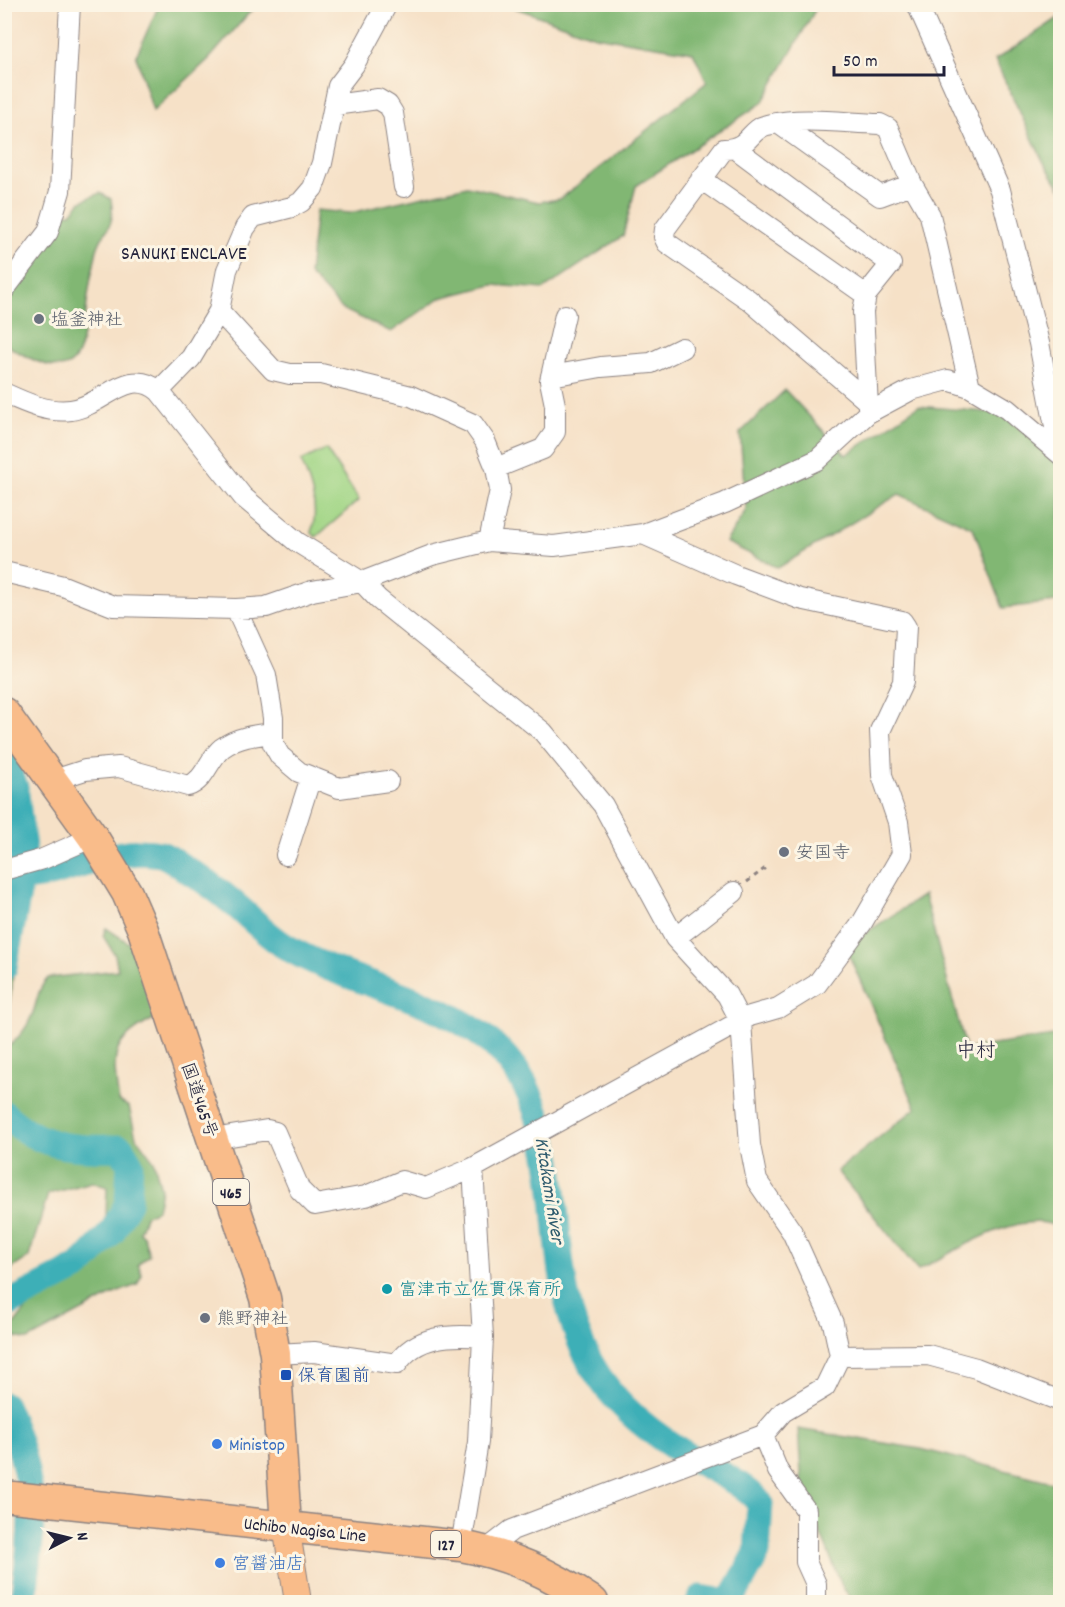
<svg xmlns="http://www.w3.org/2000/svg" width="1065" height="1607" font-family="Dekko,'Klee One',sans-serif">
<rect width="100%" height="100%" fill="#fcf5e5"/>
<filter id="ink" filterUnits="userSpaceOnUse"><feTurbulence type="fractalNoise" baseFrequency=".0167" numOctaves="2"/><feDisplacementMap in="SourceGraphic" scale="12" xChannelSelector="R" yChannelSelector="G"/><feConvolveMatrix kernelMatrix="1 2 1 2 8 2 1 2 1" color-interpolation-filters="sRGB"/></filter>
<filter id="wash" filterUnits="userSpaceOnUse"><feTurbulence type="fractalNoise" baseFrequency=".008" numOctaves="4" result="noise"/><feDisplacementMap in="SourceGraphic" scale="24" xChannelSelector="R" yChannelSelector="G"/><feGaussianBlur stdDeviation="1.35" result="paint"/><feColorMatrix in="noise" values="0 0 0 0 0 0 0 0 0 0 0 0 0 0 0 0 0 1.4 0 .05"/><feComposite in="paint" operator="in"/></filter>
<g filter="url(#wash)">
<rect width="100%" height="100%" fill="#f6e1c7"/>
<path fill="#a2d686" stroke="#627c60" stroke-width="1.5" d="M326,449L359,500L316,537L311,532C320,509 310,482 301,461Z"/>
<path fill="#81b773" stroke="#526c57" stroke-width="1.5" d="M159,5H256L209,59L153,111L136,56Z
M507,5H818L762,103L636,186L623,236L544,289L493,285L440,298L391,332L342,309L309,274L316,210L350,213L467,186L539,202L560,199L707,82L693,52L595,36Z
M1060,17V188L1044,163L995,60Z
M100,193L111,199C116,230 104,227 97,250C95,258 94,266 92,273C77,339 97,402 5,344L4,297L61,213H71L81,201Z
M785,390L846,455L918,406L999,413L1060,454V594L1056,602L1003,608L973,528L899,494L778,568L726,542L746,510L740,433Z
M4,885L18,895L12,988L5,1029Z
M924,895L966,1049L1060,1035V1228C1022,1206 955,1252 918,1270L837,1171L916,1108L845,946Z
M106,928L135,947L157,1017C112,1041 111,1052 119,1101L129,1107L136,1137L154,1161L161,1189L157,1210L146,1215L139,1232L144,1237L149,1255L138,1264L142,1275L137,1285L116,1293L28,1340L15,1337L13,1326L31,1303L98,1237L106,1215L107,1187L92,1182L48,1194L29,1257L5,1273V1051C14,1041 26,1031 31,1017C38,1003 36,990 48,978L118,970L115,955L103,936Z
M798,1429L921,1449L1060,1484V1602H854L843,1588L802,1488Z"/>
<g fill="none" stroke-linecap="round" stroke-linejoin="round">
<path stroke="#3eafb7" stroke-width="27" d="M4,759L15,787L23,848L21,878L4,967
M21,878C69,877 111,844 160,854C168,856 177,863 184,868C201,878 218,890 233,903C250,917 265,933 283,945C362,994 484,998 528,1091C569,1176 543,1278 590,1362C614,1406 654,1436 697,1461C719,1473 744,1484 760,1503L757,1553L730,1602
M4,1114C42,1149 72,1149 121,1148L130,1163L128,1203L112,1232L79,1267L4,1306
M4,1405C38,1481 34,1523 23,1602
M699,1602L701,1598L725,1602"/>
</g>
</g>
<g filter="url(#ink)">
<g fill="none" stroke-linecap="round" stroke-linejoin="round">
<g stroke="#8c8281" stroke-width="22">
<path id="minor" d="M917,4L1000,190L1039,343L1060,453
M334,105L378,99L388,105L393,113L404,187
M778,123L880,196L912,184
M736,149L891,264L866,295L863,312L868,407
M701,179L866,295
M4,290L48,232L60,191L70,4
M219,311L273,370L290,374H321L411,396L473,424L485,441L496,468L500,490L489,541
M551,376L601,367L651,363L682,348
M159,391L191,358L219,311L227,270L245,228L253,217L292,207L301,202L313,188L322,163L338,86L354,65L387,4
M4,393C26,403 47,413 71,410C103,406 128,365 159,391L243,497L297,542L362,582L378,599L543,732L603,805L675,938L727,995L741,1022L750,1145L757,1181L792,1232L833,1323L840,1356L825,1387L783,1412L763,1435L512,1530L485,1551
M867,401L749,300L667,243L664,237L665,229L724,149C750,149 749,129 767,125C802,116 844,123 880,124L888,128L912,184L930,215L970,387
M496,468L543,449L555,432V405L550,381L565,315
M4,572L63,586L113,606L236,609L266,607L312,591L362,582L432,555L489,541L554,546L643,534L725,503L817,460L868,413L911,390L948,380L970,387L1007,409L1060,454
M236,609L266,675L273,718V744L280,756L299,772L339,788L388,781
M54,780L85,770L119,767L188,786C205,781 209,758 222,748C237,737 255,735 273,733
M286,855L311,777
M4,870L43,859L93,837
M675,938L734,892
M213,1139L267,1130L275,1132L300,1190L315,1205L366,1196L402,1181L426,1188L473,1168L750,1016L778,1008L817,984L862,923L902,854L898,822L882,775L880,731L903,682L906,627L902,621L800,599L736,575L643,534
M275,1354L314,1352L397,1364C416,1335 451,1334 483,1337
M840,1356L928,1355L976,1368L1060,1401
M763,1435L778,1471L806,1510V1562L816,1584V1602
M461,1546L478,1442L483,1337L473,1168"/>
</g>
<g stroke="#8c8281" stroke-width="28">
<path id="major" d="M286,1526L298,1602"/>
</g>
<g stroke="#8c8281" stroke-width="33">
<path id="highway" d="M4,713L93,837L127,893L143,930L265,1298L275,1354L286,1526
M4,1496L461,1546C511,1555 551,1574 593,1602"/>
</g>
<path stroke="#8c8281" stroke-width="3" stroke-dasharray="4.5 4.5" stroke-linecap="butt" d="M747,882L768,866"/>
<use href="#minor" stroke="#fff" stroke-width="20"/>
<use href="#major" stroke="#f9bc8a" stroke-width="26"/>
<use href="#highway" stroke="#f9bc8a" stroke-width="30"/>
</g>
</g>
<g fill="#6b7280" stroke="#fcf5e5" stroke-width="2">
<circle cx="39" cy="319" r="6"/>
<circle cx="784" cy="852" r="6"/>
<circle cx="205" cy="1318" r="6"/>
</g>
<circle fill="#0f9aa8" stroke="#fcf5e5" stroke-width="2" cx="387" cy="1289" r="6"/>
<rect fill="#1a4fb4" stroke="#fcf5e5" stroke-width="2" x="280" y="1369" width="12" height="12" rx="3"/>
<g fill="#3f7fe0" stroke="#fcf5e5" stroke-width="2">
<circle cx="217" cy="1444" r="6"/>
<circle cx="220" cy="1563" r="6"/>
</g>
<g text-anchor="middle" stroke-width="6" stroke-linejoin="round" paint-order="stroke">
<g fill="#fcf5e5" stroke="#63616e" stroke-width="1.5">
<rect x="213" y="1179" width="36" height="26" rx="4.5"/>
<rect x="431" y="1531" width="30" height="26" rx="4.5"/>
</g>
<g font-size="16" font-weight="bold" fill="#22223b">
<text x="231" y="1198">465</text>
<text x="446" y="1550">127</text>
</g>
<g font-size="18" fill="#5b616d" stroke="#fcf5e5" text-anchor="start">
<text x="51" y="325">塩釜神社</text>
<text x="796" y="858">安国寺</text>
<text x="217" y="1324">熊野神社</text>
</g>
<g font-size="18" fill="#22223b" stroke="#fcf5e5">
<text transform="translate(200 1100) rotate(71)" y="6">国道465号</text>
<text transform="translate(305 1529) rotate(6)" y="6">Uchibo Nagisa Line</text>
</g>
<g font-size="18" fill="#0d838f" stroke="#fcf5e5" text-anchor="start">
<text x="399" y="1295">富津市立佐貫保育所</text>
</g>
<g font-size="18" fill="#164399" stroke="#fcf5e5" text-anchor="start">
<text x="298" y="1381">保育園前</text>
</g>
<g font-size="18" fill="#366cbe" stroke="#fcf5e5" text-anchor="start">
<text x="229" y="1450">Ministop</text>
<text x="232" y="1569">宮醤油店</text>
</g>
<g font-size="20" fill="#22223b" stroke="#fcf5e5">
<text x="184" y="259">SANUKI ENCLAVE</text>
<text x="976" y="1056">中村</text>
</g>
<g font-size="20" font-style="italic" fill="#2d5a6d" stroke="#fcf5e5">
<text transform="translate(551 1190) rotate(81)" y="7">Kitakami River</text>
</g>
</g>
<rect width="1065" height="1607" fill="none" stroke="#fcf5e5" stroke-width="24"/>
<g transform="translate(69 1538) rotate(83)" stroke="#fcf5e5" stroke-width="4.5" paint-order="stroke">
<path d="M0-4.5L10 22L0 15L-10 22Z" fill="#22223b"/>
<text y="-9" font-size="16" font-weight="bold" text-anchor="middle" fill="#22223b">N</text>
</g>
<path d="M834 66v9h110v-9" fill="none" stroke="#22223b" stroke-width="3"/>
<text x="843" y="66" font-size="18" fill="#22223b" stroke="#fcf5e5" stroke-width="4.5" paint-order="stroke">50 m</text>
</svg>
